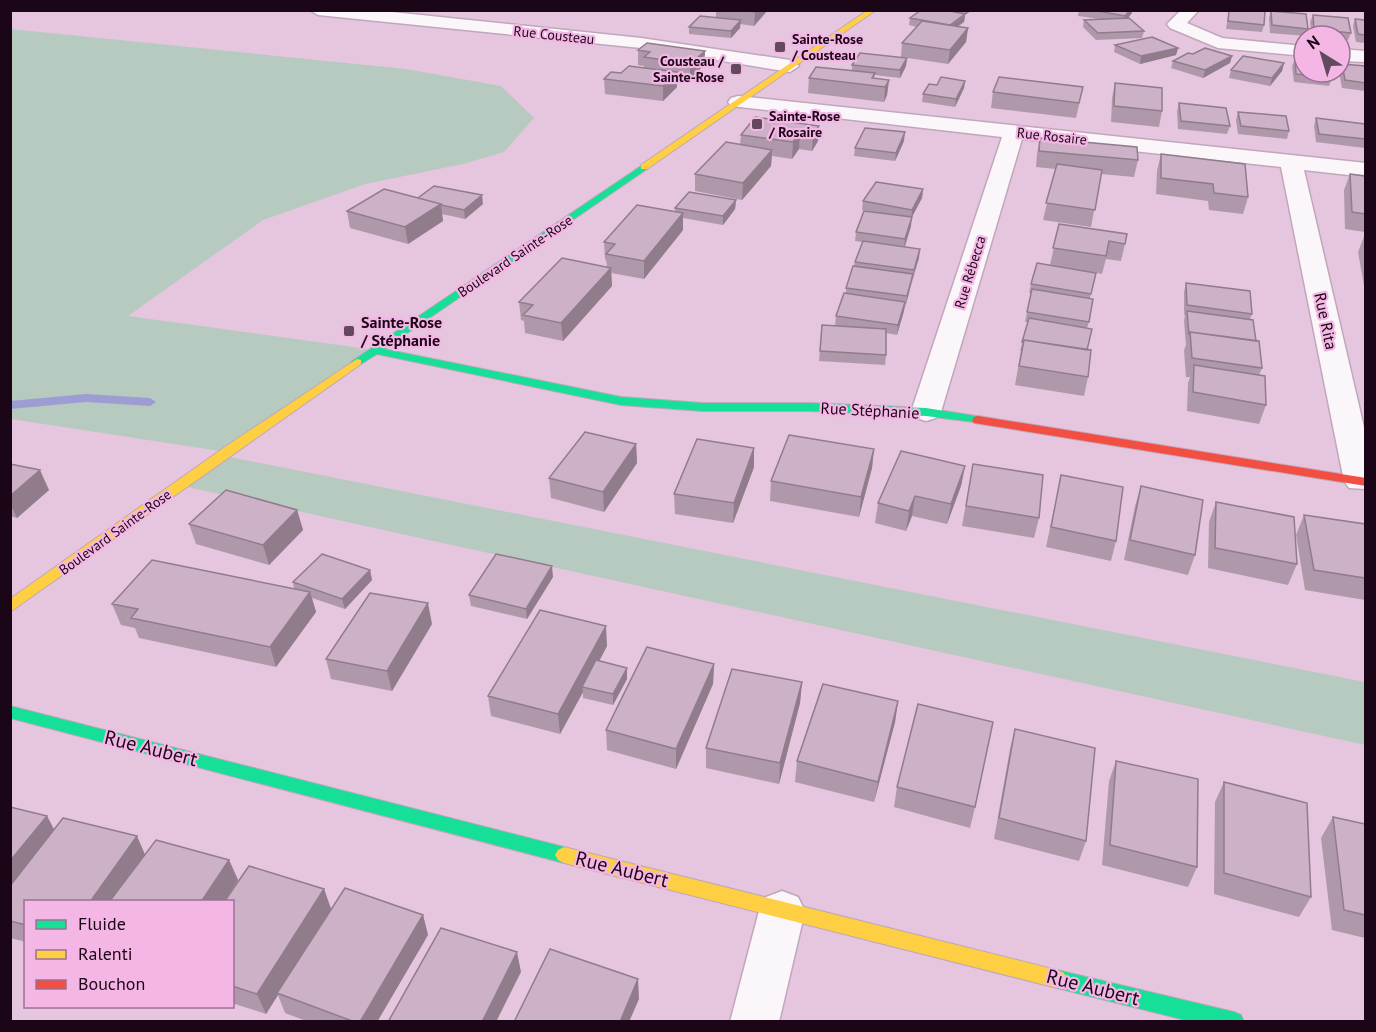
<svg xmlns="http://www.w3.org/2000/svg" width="1376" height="1032" font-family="'PT Sans',sans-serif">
<rect width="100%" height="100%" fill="#e6c5de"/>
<path fill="#b7cac0" d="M10,29L406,69L501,86L534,118L504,152L463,164L365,184L263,220L128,316L375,350L226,452L11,419Z
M225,456L1365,682V745L183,486Z"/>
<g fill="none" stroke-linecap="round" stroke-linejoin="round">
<path fill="#9d9cd3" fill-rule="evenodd" d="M86,394L150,398L156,402L150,406L86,402L10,409V401Z"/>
<g stroke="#c0a7ba" stroke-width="3">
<path id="street" d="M310,10H373L641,38L790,60L799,66L790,72L641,48L318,15Z
M1181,10H1199L1187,23L1222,38L1304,46V56L1218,48L1170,28L1167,24Z
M1340,49L1366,51V62L1340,61Z
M738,96L1366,163V177L1304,170L1366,436V489L1349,488L1344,481L1281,167L1022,139L941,412L936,418L926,421L916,418L911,412L1002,137L731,106L728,102L731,98Z
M782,891L798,897L805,911L779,1022H730L759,911L766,897Z"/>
</g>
<g stroke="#c0a7ba" stroke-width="2">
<path id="fast" d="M644,164L648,167L647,169L384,349L621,397L702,403H810L926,408L982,417L984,420L982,423L926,416L810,411H702L621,405L377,354L361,364H353L351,362Z
M10,706L564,847L570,850L573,855L570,860L564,863L10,718Z
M1057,970L1234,1012L1241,1015L1244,1022H1193L1057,988L1050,985L1047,979L1050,973Z"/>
</g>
<g stroke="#c0a7ba" stroke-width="2">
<path id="slow" d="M868,10H876L647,169H641V165Z
M357,359L361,360V364L10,612V599L222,449Z
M564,847L1057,970L1064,973L1067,979L1064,985L1057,988L564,863L558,860L555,855L558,850Z"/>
</g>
<g stroke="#c0a7ba" stroke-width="2">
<path id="jam" d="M978,416L1366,478V486L974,423L972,420L974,417Z"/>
</g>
<use href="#street" fill="#fbf6fa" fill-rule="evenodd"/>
<use href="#fast" fill="#16e098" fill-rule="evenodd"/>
<use href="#slow" fill="#ffcf43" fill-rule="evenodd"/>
<use href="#jam" fill="#f24e42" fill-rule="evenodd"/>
</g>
<path fill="#b098ab" d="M716,10H768L754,26L740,24V28L731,38L689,34V27L716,18Z
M921,10H972L965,15L964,22L958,26L968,28L966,42L948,64L901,57L902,43L917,27L909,25L910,18Z
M1079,10H1132V13L1128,18L1144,31L1142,38L1096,40L1083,27L1084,20L1100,19L1078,16Z
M1229,10H1261L1264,25L1262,32L1226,29Z
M1271,11L1308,29L1306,36L1270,33L1269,18Z
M1313,15L1351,33L1348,40L1340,39V36H1312L1310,22Z
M1355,19L1365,20V43L1356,42L1353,26Z
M1115,45L1178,48L1176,55L1140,64L1114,52Z
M638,50L705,51L704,65L690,79L677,77V87L663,101L605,94L604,79L644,68V66L638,65Z
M1232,56L1230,63L1203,78L1171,68L1173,61Z
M907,58L906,66L900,78L875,75L874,78L889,80L887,95L884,102L808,93L809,78L852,70V65Z
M1295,59L1332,78L1329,86L1294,82L1292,66Z
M1284,63L1282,71L1270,86L1229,78L1231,70Z
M1342,64L1365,66V91L1342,88L1339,72H1340Z
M965,81L964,88L955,107L922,102L923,94Z
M1115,83L1162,111L1159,127L1111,122L1112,98Z
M1083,87L1076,118L991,108L993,92Z
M1179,103L1230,126L1227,134L1178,129L1177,111Z
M1238,112L1289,131L1287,139L1238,134L1236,120Z
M1316,118L1365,124V148L1316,142L1314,126Z
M819,126L818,141L812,151L799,149L792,159L772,156L771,166L742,200L695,191V174L740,145L741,135Z
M1040,138L1138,160L1134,177L1101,174L1091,227L1043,220L1055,169L1036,167L1037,154Z
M904,141L895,161L854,156L855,148Z
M1161,154L1248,197L1243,214L1209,210L1208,201L1156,194L1157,171Z
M1350,174L1365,176V232L1345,229L1344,190Z
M923,189L922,198L911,217V226L905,247L919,258L897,335L886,333V355L885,365L819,361L822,325L835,326L836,316L846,293V288L862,242L855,241L856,232L881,213L862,210L863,201Z
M418,198L483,204L465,219L442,214L443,221L408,244L350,228L347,211Z
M736,200L735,209L723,225L683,218V230L644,279L611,273L612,286L563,341L525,333L524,321L521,320L519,302L607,267L606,260L605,259L604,242L675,211V208Z
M1059,224L1125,244L1121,261L1106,259L1102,274L1082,270L1096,273L1090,298L1089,322L1087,328L1088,377L1084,396L1015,385L1021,351H1020L1028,322H1025L1031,293H1029L1031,284L1050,265Z
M1365,234V291L1358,252Z
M1186,283L1252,314L1250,319L1256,341L1262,368L1259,375L1266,405L1259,424L1187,411L1188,383L1190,377H1186L1184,350L1186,345L1184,321L1185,315H1184V292Z
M636,444L637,463L604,512L551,498L549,478Z
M874,449L872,468L859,517L770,501L771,481Z
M10,464L49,490L17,518L10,516Z
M973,464L1039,518L1034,538L962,526Z
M965,466L961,486L947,524L912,516L906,531L875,523L878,503Z
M754,467L733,523L675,514L674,494Z
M1061,475L1116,541L1111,561L1046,547L1057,495Z
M1141,486L1195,555L1188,575L1124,560L1135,506Z
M1216,502L1297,564L1288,585L1208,568L1209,522Z
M297,510L303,530L269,565L196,544L189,524Z
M1304,515L1365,524V600L1305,590L1296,535Z
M370,570L372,580L345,609L312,598L316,612L276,667L139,638L135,628L121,625L112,604L294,589L293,582Z
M553,577L527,619L471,606L469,595Z
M432,624L392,691L331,679L326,659Z
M607,646L599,661L627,668V679L613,705L583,698V692L560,734L491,716L488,696Z
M714,664L713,684L676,769L607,750L606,730Z
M802,682L800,703L779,784L706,768V748Z
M898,701L895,722L874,802L795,782L797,761Z
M1015,729L1086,841L1079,861L994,839L1010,749Z
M1116,761L1197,867L1188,887L1102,865L1109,781Z
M1224,782L1311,897L1299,917L1214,894L1215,802Z
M897,787L975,807L970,828L894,807Z
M47,816L54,830L145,854L229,860L238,880L224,902H26V942L10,938V921Z
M1333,817L1365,824V938L1332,930L1321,838Z
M324,889L331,909L313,938L423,915L428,935L377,1022H309L285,1013L278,995L266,1014L232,1003V902Z"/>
<path fill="#907c8b" d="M757,10H768L754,26L755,12Z
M966,10H972L965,15L964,22L949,33L950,26L965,15Z
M1130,10H1132V13L1124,23L1125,16Z
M741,20L740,28L731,38V31Z
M968,28L966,42L948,64L950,50Z
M1178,48L1176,55L1140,64L1141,56Z
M705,51L704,65L690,79V64Z
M1232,56L1230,63L1203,78L1205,70Z
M907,58L906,66L900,78V70Z
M1284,63L1282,71L1270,86L1272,78Z
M677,72V87L663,101V86Z
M889,80L887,95L884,102L885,87Z
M965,81L964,88L955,107L956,99Z
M819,126L818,141L812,151L813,135Z
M905,132L904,141L895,161L896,153Z
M800,133L799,149L792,159L793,142Z
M772,150L771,166L742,200L743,183Z
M923,189L922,198L911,219L912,210Z
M482,195L483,204L465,219L464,210Z
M736,200L735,209L723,225V216Z
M441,204L443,221L408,244L405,227Z
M683,213V230L644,279V261Z
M912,217L911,226L904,248L905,239Z
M920,249L919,258L912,279L914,270Z
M611,268L612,286L563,341L561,323Z
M913,274L911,283L906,305L907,296Z
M905,302L904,311L897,335L898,325Z
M636,444L637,463L604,512L603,492Z
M754,448V467L733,523L734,503Z
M874,449L872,468L859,517L861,497Z
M965,466L961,486L947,524L951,504Z
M40,470L49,490L17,518L10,503V496Z
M915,496L912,516L906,531L909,511Z
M297,510L303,530L269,565L263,545Z
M552,566L553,577L527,619L526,609Z
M370,570L372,580L345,609L342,599Z
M310,592L316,612L276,667L270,647Z
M428,603L432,624L392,691L387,671Z
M606,626L607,646L585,688L582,687L583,692L560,734L558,714Z
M714,664L713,684L676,769V749Z
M627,668V679L613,705V694Z
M802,682L800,703L779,784L780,763Z
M898,701L895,722L874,802L878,782Z
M47,816L58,837L10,897V861Z
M137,836L146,857L115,902H90Z
M229,860L238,880L224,902H201Z
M324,889L331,909L278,994L277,993L278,995L266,1014L257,994Z
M423,915L428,935L377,1022H360Z
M517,952L521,972L496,1022H482Z
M638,979L639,999L629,1022H620Z"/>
<path fill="#cdb1c7" stroke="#907c8b" stroke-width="1.5" d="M741,10H757L755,12Z
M921,10H945L965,14L950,25L910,18Z
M1092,10H1130L1125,16Z
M1229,10L1265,11L1264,25L1228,21Z
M1271,11L1306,14L1308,29L1272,25Z
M1313,15L1348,18L1351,33L1314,29Z
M700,16L741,20L731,31L689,27Z
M1129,18L1144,31L1098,33L1084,20Z
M1355,19L1365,20V35L1358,34Z
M922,21L968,28L950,50L902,43Z
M1152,37L1178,48L1141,56L1115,45Z
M647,43L705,51L690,64L644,57L650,52L638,50Z
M1205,48L1232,56L1205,70L1173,61L1188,53L1193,54Z
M860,53L907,58L900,70L852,65Z
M1243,56L1284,63L1272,78L1231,70Z
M1295,59L1304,60V72H1331L1332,78L1296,74Z
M1342,64L1365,66V83L1345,80Z
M629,66L677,72L663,86L604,79L611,72L621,73Z
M816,67L875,73L872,78L889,80L885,87L809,78Z
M941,77L965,81L956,99L923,94L929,84L937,85Z
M999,77L1083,87L1079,103L993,92Z
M1115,83L1162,88V111L1114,106Z
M1179,103L1226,108L1230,126L1181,121Z
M1238,112L1286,116L1289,131L1241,126Z
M755,117L819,126L813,135L800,133L793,142L741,135Z
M1316,118L1365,124V139L1319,134Z
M865,128L905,132L896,153L855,148Z
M1040,138L1137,147L1138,160L1039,151Z
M726,142L772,150L743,183L695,174Z
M1161,154L1245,164L1248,197L1214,193L1213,184L1161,178Z
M1057,164L1102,170L1095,210L1046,203Z
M1350,174L1365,176V214L1352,212Z
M876,182L923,189L912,210L863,201Z
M434,186L482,195L464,210L441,205V204L418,198Z
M384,189L441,204L405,227L347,211Z
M689,192L736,200L723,216L675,208Z
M637,205L683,213L644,261L606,254L615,244L604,242Z
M864,211L912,217L905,239L856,232Z
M1059,224L1127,234L1125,244L1109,241L1106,256L1053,248Z
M863,241L920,249L914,270L855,262Z
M562,258L611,268L561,323L523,315L533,305L519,302Z
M1037,263L1096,273L1091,294L1031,284Z
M853,266L913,274L907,296L846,288Z
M1186,283L1250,291L1252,314L1187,305Z
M1032,289L1093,299L1089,322L1027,312Z
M844,293L905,302L898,325L836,316Z
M1187,311L1253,320L1256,341L1190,332L1189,335Z
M1029,318L1092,329L1087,350L1024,340L1023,342H1022Z
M822,325L886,329V355L820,351Z
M1190,332L1259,341L1262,368L1192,358Z
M1024,340L1091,350L1088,377L1019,366Z
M1194,365L1265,376L1266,405L1193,392Z
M585,432L636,444L603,492L549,478Z
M789,435L874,449L861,497L771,481Z
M697,439L754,448L734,503L674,494Z
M901,451L965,466L951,504L915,496L909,511L878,503Z
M10,464L40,470L10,496Z
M973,464L1043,475L1039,518L966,506Z
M1061,475L1123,487L1116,541L1051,527Z
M1141,486L1203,500L1195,555L1130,540Z
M226,490L297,510L263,545L189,524Z
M1216,502L1294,517L1297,564L1215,548Z
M1304,515L1365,524V578L1314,570Z
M322,554L370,570L342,599L293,582Z
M496,554L552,566L526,609L469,595Z
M152,560L310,592L270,647L131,618L138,609L112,604Z
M370,593L428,603L387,671L326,659Z
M540,610L606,626L558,714L488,696Z
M647,647L714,664L676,749L606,730Z
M596,660L627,668L613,694L582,687Z
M732,669L802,682L780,763L706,748Z
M823,684L898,701L878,782L797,761Z
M918,704L993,722L975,807L897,787Z
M1015,729L1095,748L1086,841L999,818Z
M1116,761L1198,779L1197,867L1110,845Z
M1224,782L1307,803L1311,897L1224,873Z
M10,807L47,816L10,861Z
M1333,817L1365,824V915L1344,910Z
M63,818L137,836L90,902H26V925L10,921V886Z
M156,840L229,860L201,902H109Z
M249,866L324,889L257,994L232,986V902H224Z
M345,888L423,915L360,1022H355L277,993Z
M441,928L517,952L482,1022H388Z
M550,949L638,979L620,1022H514Z"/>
<g fill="#62495d" stroke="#f4b7e5" stroke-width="2">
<rect x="774" y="41" width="12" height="12" rx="3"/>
<rect x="730" y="63" width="12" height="12" rx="3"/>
<rect x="751" y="118" width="12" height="12" rx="3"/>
<rect x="343" y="325" width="12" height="12" rx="3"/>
</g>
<g text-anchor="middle" stroke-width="4.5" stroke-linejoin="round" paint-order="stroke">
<g font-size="14" fill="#1b0617" stroke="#f4b7e5">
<text transform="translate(554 35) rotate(6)" y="5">Rue Cousteau</text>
<text transform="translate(1052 136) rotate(6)" y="5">Rue Rosaire</text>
<text transform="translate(515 256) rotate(-34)" y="5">Boulevard Sainte-Rose</text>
<text transform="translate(970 272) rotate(-73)" y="5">Rue Rébecca</text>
<text transform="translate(115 532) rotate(-36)" y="5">Boulevard Sainte-Rose</text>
</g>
<g font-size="14" font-weight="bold" fill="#1b0617" stroke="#f4b7e5" text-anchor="start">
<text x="792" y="44">Sainte-Rose<tspan x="792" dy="16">/ Cousteau</tspan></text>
<text x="724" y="66" text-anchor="end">Cousteau /<tspan x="724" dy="16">Sainte-Rose</tspan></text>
<text x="769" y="121">Sainte-Rose<tspan x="769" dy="16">/ Rosaire</tspan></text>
</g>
<g font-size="16" fill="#1b0617" stroke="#f4b7e5">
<text transform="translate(1326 321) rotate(78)" y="6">Rue Rita</text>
<text transform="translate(870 410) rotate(3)" y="6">Rue Stéphanie</text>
</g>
<g font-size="16" font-weight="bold" fill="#1b0617" stroke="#f4b7e5" text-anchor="start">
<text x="361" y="328">Sainte-Rose<tspan x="361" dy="18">/ Stéphanie</tspan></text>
</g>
<g font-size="20" fill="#1b0617" stroke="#f4b7e5">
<text transform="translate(151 748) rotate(14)" y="7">Rue Aubert</text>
<text transform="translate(622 869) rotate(14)" y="7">Rue Aubert</text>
<text transform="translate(1093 987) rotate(14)" y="7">Rue Aubert</text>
</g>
</g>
<rect width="1376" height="1032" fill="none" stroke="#1b0617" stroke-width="24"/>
<rect x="24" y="900" width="210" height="108" fill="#f4b7e5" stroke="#9d7093" stroke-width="1.5"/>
<rect x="36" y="920" width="30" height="9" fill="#16e098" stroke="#9d7093" stroke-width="1.5"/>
<text x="78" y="930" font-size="18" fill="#1b0617">Fluide</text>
<rect x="36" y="950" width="30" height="9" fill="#ffcf43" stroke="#9d7093" stroke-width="1.5"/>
<text x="78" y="960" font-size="18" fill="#1b0617">Ralenti</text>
<rect x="36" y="980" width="30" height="9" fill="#f24e42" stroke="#9d7093" stroke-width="1.5"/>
<text x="78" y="990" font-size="18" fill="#1b0617">Bouchon</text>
<g transform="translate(1322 54) rotate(323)"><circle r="28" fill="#f4b7e5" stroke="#9d7093" stroke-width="1.5"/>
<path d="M0-4.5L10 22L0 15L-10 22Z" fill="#62495d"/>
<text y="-9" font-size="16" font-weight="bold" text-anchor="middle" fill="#1b0617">N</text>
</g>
</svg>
